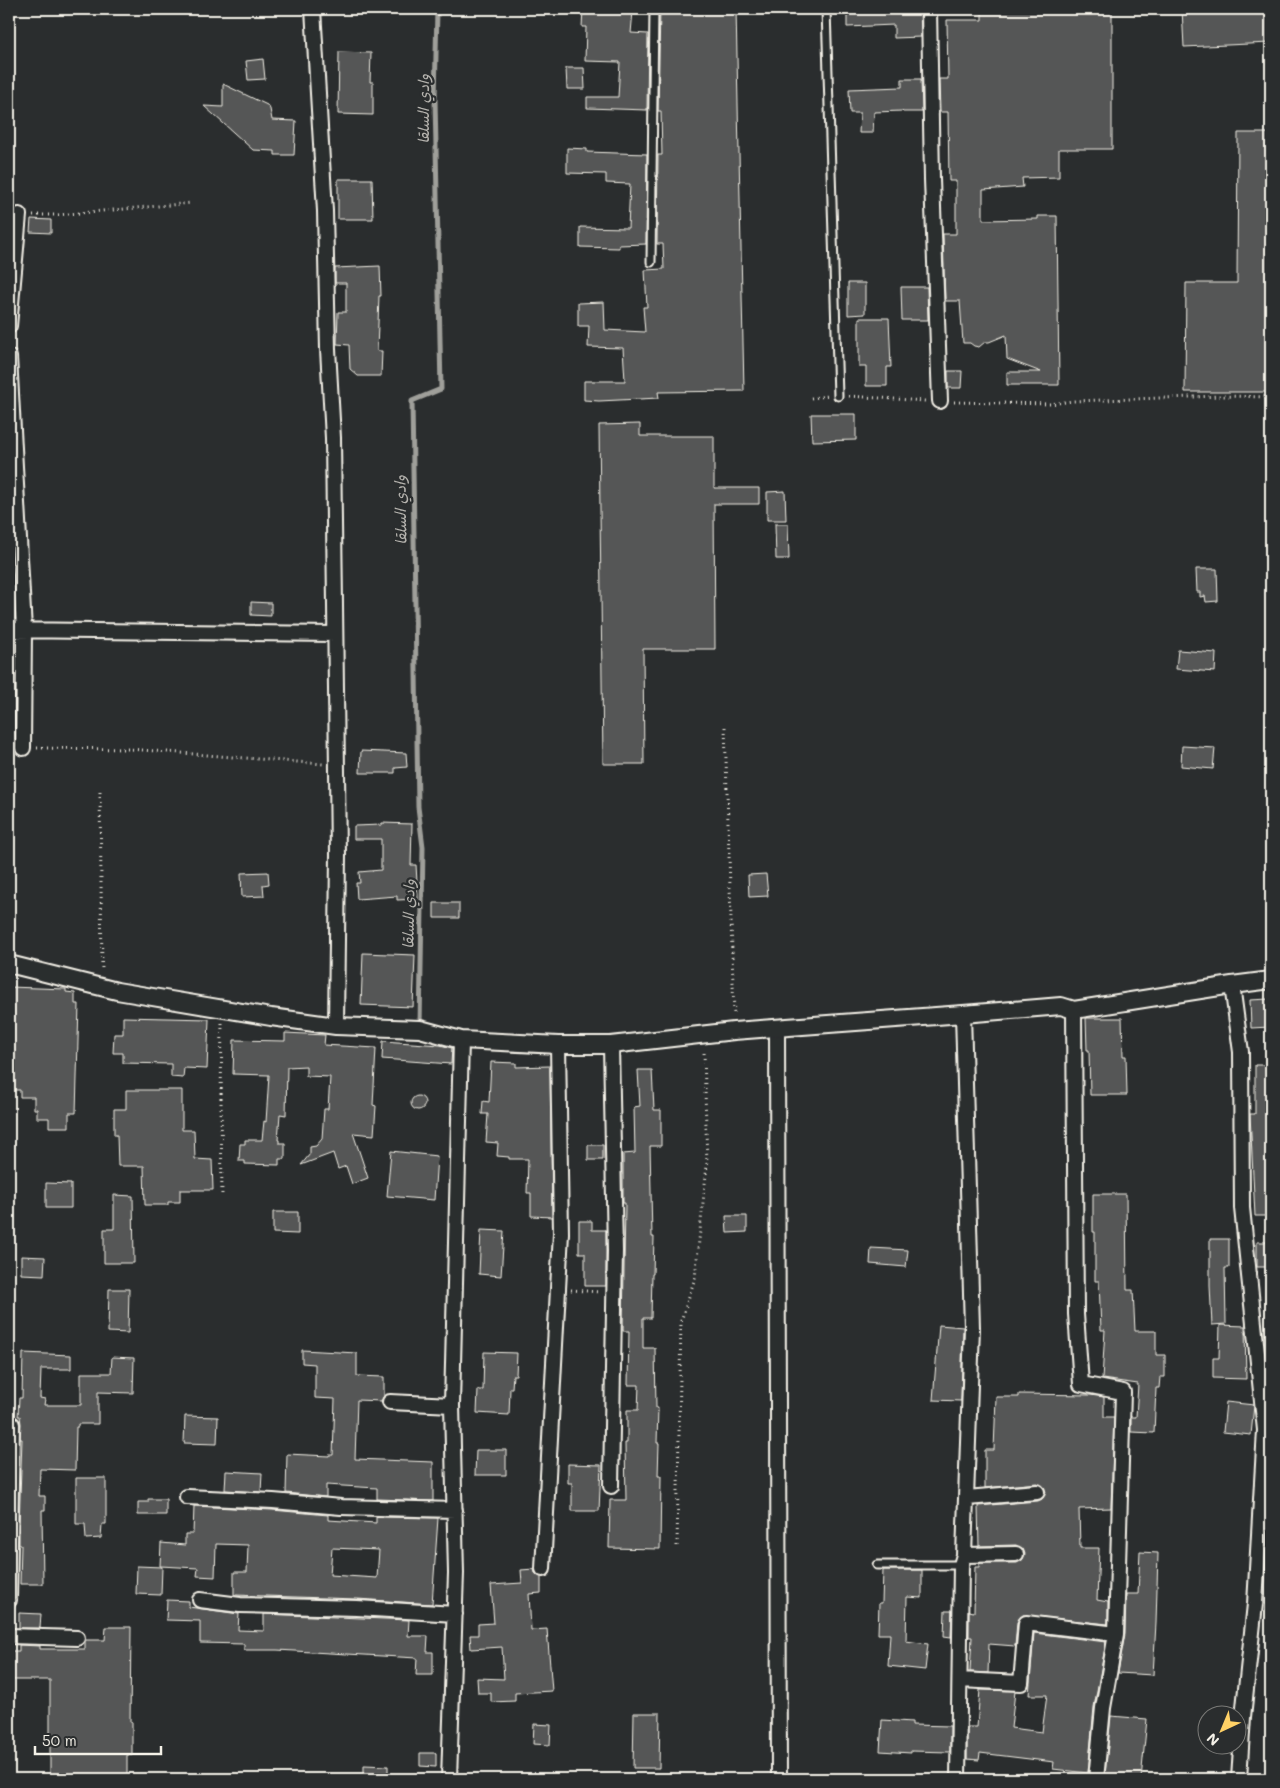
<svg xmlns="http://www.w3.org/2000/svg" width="1280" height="1788" font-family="Mali,'Playpen Sans Arabic',sans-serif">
<rect width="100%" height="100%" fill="#2a2d2e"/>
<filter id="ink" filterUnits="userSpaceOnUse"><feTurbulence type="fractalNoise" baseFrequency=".02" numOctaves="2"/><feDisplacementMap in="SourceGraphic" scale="10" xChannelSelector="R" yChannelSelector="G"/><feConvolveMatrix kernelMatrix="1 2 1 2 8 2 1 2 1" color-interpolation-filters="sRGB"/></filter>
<g filter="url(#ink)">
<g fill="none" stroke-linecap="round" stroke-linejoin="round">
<path stroke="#9f9f9a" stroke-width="5" d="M420,1026L423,847L418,807L412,401L441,389L435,99L437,9"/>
</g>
<path fill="#555756" stroke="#f4f1e8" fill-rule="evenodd" d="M583,9H627V11H633L631,33L648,34L647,110L587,108V97H618L620,62L585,61L586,27H582Z
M660,9H736L744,391L658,392L659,398L599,401L584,400V381H625L623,348L588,347L589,326H578V303L604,302L605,330L645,332L643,307H647L645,270L664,269L663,244H657L658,155H662L661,111H658Z
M847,9H880V11L920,10L921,37L894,38V25L847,27Z
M982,9H1112V149H1059V177L1022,178L1023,187L983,190V220L1038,219V216H1057L1059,385H1007V372H1041L1007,359L1006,335L989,342H985L979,347L974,346L970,343H963L960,301H945L943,234H956V181H949L948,112H940L939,79H948L947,20H982Z
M1182,9H1269L1270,43L1184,47Z
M339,52L371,53L370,82H373V115L338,114Z
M263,59L265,79L248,80L246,61Z
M566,68H584L585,89H567Z
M902,79H921L922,112H903L902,111L874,112L873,133H859L860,113H850L849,89L902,87Z
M223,84L267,105L270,109L272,120L296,121L294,155H275V151L253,150L204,106L223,107Z
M1238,133H1271V392H1185L1186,283H1237Z
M567,148L587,149V152L647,154L646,244L619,245V248L580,247V227L628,228L630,184L606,183V174L567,173Z
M338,179H372L373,219H338Z
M31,219L51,220V233L30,232Z
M380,266L381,296H379L377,351H382L381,376H358L350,369L349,345L337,344L338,312H346V283H335V268Z
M848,283H865V314L848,315Z
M901,287H927L928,320H902Z
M859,318H889L891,367H887V386H866V367H859Z
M948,371H962L961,388H948Z
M811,414H856V440L812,441Z
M640,424V436H714V488H759V504H714L715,649H643L644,764H603L599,425Z
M785,491L786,520H767V492Z
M775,524H788L789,559H776Z
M1196,569H1217L1218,601L1206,602L1205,596L1200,597V592H1197Z
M251,602L271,603V616L251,615Z
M1178,650L1216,653L1215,672L1176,669Z
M1182,746L1215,748L1213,769L1181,766Z
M361,751L406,753L407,767L395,768V773H360Z
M382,823L412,824L411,865H416L418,899L397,900V896L357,899L356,883H360L359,872L381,870V839H354V826L382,825Z
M268,872L269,884L263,885L264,896L242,897L241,873Z
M766,874L768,896L749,897L748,875Z
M434,903H459V918H434Z
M363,953L415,955L413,1007L361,1005Z
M9,987L66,989V992L75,993V1004H79L76,1113H69V1127H49V1118H37V1109H34V1097H20V1090H11V1070L9,1069Z
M1269,999L1270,1027L1251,1028L1250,1000Z
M123,1017L209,1019L207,1069L184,1068L183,1078L171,1077V1064L123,1063V1053H113L114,1034H123Z
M1086,1018H1122L1123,1056H1126L1127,1095H1090L1089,1050H1087Z
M285,1033L325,1035L324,1045L376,1048L373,1105L376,1106L374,1135L353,1133L368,1178L352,1184L346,1166L338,1169L333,1153L301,1165L310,1154V1147L316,1146L322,1139L324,1109H328L330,1077L306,1076V1066L287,1067L286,1115L280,1114L278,1140H279V1143H285V1159H279V1165L245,1164V1161H239L240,1144H245V1140H262L264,1121L266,1122L269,1075L233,1074L234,1040L285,1041Z
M383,1041L440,1045L452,1048L451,1064L382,1059Z
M491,1062L516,1063V1067L550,1066L552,1217L531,1216V1193H527L528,1159H509V1157L497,1156L498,1143L486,1142L488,1114H482L483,1101L489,1102Z
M1255,1065H1268L1271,1216H1255L1250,1114H1255Z
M638,1070H652L654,1110H661V1146H650L652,1237H654L653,1274H652L651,1318H643V1348H655L656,1408H658L657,1443H659L658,1476H661L660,1549L609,1548L610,1500H626L625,1443H627V1410H638L639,1385H628L629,1331H623L625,1203H623V1154L635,1153L634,1107L640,1106Z
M126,1090H182V1130H194L195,1159L212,1160L213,1190H180V1202H168V1205H145L144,1166H118L117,1135H114V1109H126Z
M411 1103a7 7 0 1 1 14 0a7 7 0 1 1-14 0Z
M588,1145H603V1160H588Z
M391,1151L437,1156L434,1200L387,1196Z
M46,1183L71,1184V1208H46Z
M1093,1194H1126L1127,1290H1133L1135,1331H1156V1355H1165V1377H1160L1159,1388H1156L1154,1433L1131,1432V1417H1136L1138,1384L1102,1379L1105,1330H1101L1099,1281H1095V1232H1093Z
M114,1195L133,1196L134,1263H104V1229H114Z
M273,1212H298V1234L273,1233Z
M726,1216H747V1232L727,1233Z
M579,1221H592V1230H606V1286H585V1253H579Z
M481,1230L504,1231L501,1276L479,1274Z
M1210,1239H1229V1268H1225L1226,1324L1212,1325L1210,1286Z
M1257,1242H1271V1267H1257Z
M871,1248L908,1250L906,1267L870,1264Z
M21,1256L45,1257L44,1275L21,1274Z
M109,1289H129L128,1333L108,1332Z
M939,1325L963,1327L961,1401L933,1400Z
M1220,1325L1245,1326L1246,1379L1213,1378V1358H1219Z
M302,1350L357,1353V1376L384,1377V1396L381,1401L357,1400L355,1459L433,1462V1501L377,1499V1488L326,1485V1497L286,1493L287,1454L329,1456V1455H333L335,1399L315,1398V1364L302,1363Z
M484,1352L517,1353L516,1375H513L512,1388H510L509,1415L477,1413L478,1390H483Z
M23,1353L71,1355V1369H41L40,1398L45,1399L44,1405H81V1373H111L112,1357L134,1358L133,1393L98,1392V1424H78V1427H76L75,1470L40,1469L39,1496H45V1510H42L43,1584H20L21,1545H19V1526L22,1439H20L21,1424L20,1416H18L19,1398H22Z
M1019,1394L1090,1395L1104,1397V1417H1114L1111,1508L1079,1509L1080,1548H1099L1097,1600L1108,1602V1624L1023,1615L1017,1622L1015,1646L989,1644L988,1673L970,1672L972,1637H969V1611L974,1612L975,1567H979V1563H1017L1023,1559L1025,1554L1023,1549L1016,1545L979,1546L978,1506L1038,1501L1042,1499L1046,1492L1044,1487L1037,1483L985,1488V1450H994L996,1397H1019Z
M1226,1402L1254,1405L1251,1435L1223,1432Z
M185,1416L218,1417L217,1444L184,1443Z
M476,1450H506V1475H475Z
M568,1464L601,1465L599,1511H572V1483H568Z
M226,1471L262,1473L261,1492L225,1490Z
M76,1478H106V1524H102L101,1538L86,1539L85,1524H76Z
M148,1499H166V1515H138V1502H148Z
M194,1506L272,1510L328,1515V1520L376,1523V1517L438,1518L432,1604L357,1599L234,1595V1572H247L248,1545L216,1544L215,1577L197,1576L198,1568L160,1566L161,1543L185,1545V1534H193ZM332,1548L379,1550L377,1578L330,1575Z
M1140,1552L1158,1553L1156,1623L1153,1675L1118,1673L1125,1634L1126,1594H1138Z
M137,1566L162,1567L161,1595L136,1594Z
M534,1569L535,1573L541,1577V1593L529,1594L531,1630L547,1629L552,1691L515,1693V1701L491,1702V1693H478L477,1678L504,1679L502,1647L471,1649L470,1635H478V1624L494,1623L491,1585L522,1583L521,1570Z
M883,1570H922V1598L907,1597L906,1641L928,1644L925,1670L888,1666L890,1634H878L879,1603H882Z
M167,1600L189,1601V1607L239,1614L238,1630L264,1631V1614L409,1620L408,1636H428L427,1652H433V1675H416L417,1658L277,1650H244V1644L200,1643V1621L166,1620Z
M945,1611H952L951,1637L944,1636Z
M19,1613L41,1614L40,1628H19Z
M106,1627H131L130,1722H132V1755H127V1779H93L94,1774H50V1680H9V1651H19V1645L40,1646V1649H85V1640H105Z
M1034,1633L1106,1642L1094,1707L1088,1773L1053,1769L1054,1762L980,1753L979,1760L967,1759V1727H977L980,1690L1015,1691L1011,1728L1042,1732L1047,1695H1029Z
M634,1713H660L659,1768H633Z
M1111,1716L1147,1719L1141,1779H1108V1776L1105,1775Z
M882,1720L912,1722V1725L950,1726V1752L911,1751V1753L880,1751Z
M534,1724L551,1725L550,1745L533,1744Z
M420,1753H436V1767L420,1766Z
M364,1765L388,1766V1779H364Z"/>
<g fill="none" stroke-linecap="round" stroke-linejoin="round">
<g stroke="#f4f1e8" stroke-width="11">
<path id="service" d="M826,9L838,396
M651,262L654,9
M877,1565H961"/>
</g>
<g stroke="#f4f1e8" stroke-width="18">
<path id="minor" d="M313,9L325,211L328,349L333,438L338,855L336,1026
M929,9L932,179L940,401
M9,326L19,215
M9,357L24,630L23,748
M9,630L335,634
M1232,985L1241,1052L1242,1208L1265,1430L1255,1604L1243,1717L1239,1779
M1074,1010L1076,1314L1081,1384L1123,1392L1116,1634L1103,1708L1096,1779
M777,1028L779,1779
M390,1402L452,1405
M611,1486L615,1251L611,1045
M187,1497L273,1501L341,1507L455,1510
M967,1498L1037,1492
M964,1555L1016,1554
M543,1569L561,1233L558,1045
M9,1600L12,1424
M200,1600L240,1605L357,1608L455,1614
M9,1636L77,1638
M960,1680L1021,1683L1026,1623L1116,1634
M449,1779L456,1573L452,1405L461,1040
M958,1779L961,1565L964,1555L972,1328L963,1014"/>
</g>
<g stroke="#f4f1e8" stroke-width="20">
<path id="tertiary" d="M9,964L117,991L271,1017L336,1026L420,1029L461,1040L558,1045H611L734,1031L963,1014L1061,1006L1074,1010L1232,985L1271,980"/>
</g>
<path stroke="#f4f1e8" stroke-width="3" stroke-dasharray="1 4" stroke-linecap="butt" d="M33,215H57L192,203
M849,396L925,401
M811,398L828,396
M954,402L1050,404L1073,401L1221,396L1271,397
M725,727L734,1015
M37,748L129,749L323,764
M100,792L102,971
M222,1023L221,1099L222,1197
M571,1290L600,1292
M677,1546L681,1321L695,1278L707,1165L704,1050"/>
<use href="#service" stroke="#2a2d2e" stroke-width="7"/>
<use href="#minor" stroke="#2a2d2e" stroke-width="14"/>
<use href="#tertiary" stroke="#2a2d2e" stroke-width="16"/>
</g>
</g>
<g text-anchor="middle" stroke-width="4.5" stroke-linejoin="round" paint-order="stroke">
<g font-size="15" font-style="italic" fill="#b5b3ae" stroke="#2a2d2e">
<text transform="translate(424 109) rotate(-90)" y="5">وادي السلقا</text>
<text transform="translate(401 510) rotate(-91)" y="5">وادي السلقا</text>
<text transform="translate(409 914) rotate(-89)" y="5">وادي السلقا</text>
</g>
</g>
<rect width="1280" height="1788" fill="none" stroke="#2a2d2e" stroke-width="30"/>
<rect x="15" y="15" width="1250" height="1758" fill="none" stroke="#f4f1e8" stroke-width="2" filter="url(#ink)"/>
<g transform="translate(1222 1730) rotate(224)"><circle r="24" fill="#2a2d2e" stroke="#7b7b78"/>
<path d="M0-4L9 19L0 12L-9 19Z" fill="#ffd166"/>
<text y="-8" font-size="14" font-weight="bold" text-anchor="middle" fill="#f4f1e8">N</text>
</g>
<path d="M35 1746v8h126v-8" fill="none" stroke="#f4f1e8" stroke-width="2.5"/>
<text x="42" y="1746" font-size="15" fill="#f4f1e8" stroke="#2a2d2e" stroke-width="4" paint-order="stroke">50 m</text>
</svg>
